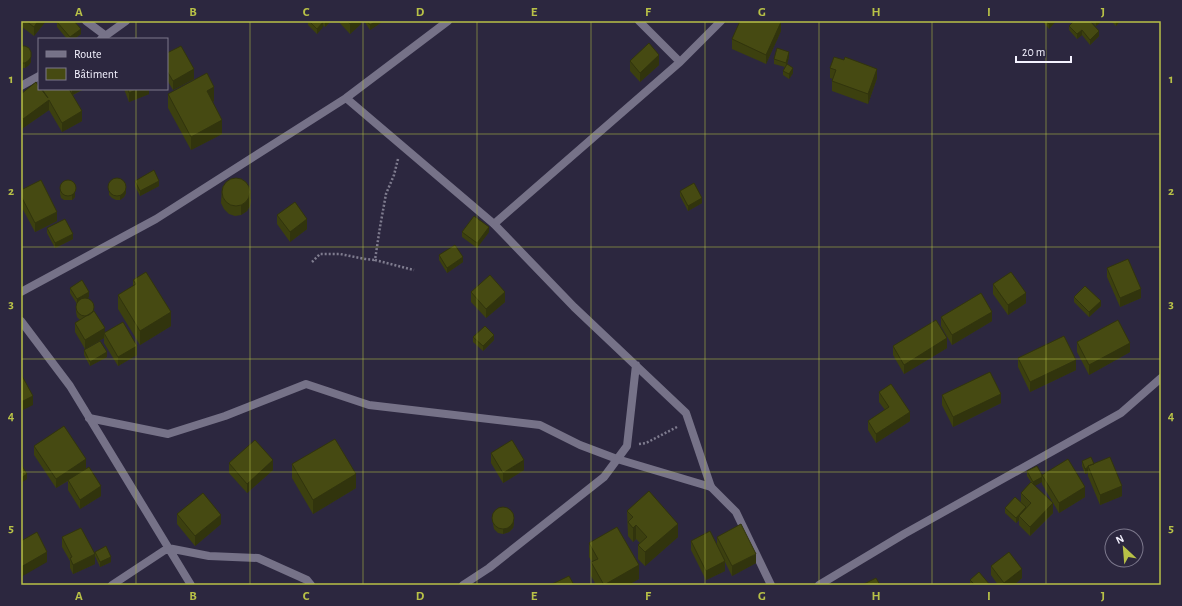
<svg xmlns="http://www.w3.org/2000/svg" width="1182" height="606" font-family="'Alegreya Sans',sans-serif">
<rect width="100%" height="100%" fill="#2c273f"/>
<g fill="none" stroke-linecap="round" stroke-linejoin="round">
<path stroke="#7f7c8f" stroke-width="2.5" stroke-dasharray="2 2" stroke-linecap="butt" d="M398,159L394,175L386,194L380,227L375,260L414,270
M312,262L320,254H340L365,259L375,260
M639,444L646,443L677,427"/>
<path stroke="#767288" stroke-width="8" d="M89,418L168,434L225,416L306,384L369,405L540,425L580,445L617,459L711,487"/>
<path stroke="#767288" stroke-width="8" d="M86,21L106,36
M639,21L680,62
M101,39L126,21
M21,86L39,76
M346,98L494,224L574,307L686,413L711,487L736,512L771,585
M494,224L680,62L721,21
M21,292L156,219L346,98L448,21
M21,321L70,386L191,585
M112,585L168,548L209,556L258,558L307,580L311,585
M463,585L489,568L604,477L627,446L636,365
M819,585L904,534L1121,413L1161,378"/>
</g>
<path fill="#3c400f" d="M21,21H46L34,36L22,27V32L21,34Z
M308,21H331L325,27L323,25V27L317,34L308,25Z
M338,21H361V24L350,34Z
M364,21H382V22L370,30Z
M1043,21H1056L1049,29L1043,22Z
M1091,21H1102L1096,26Z
M1111,21H1120L1116,26Z
M57,22L81,34L74,39H67L57,27Z
M1069,26L1099,36L1090,45L1082,35L1077,39L1069,30Z
M781,31L766,64L732,49V39Z
M21,46L31,52V62L29,65L25,68H21Z
M167,53L194,79L173,90L167,80Z
M789,57L787,64L793,73L789,79L783,75V71L785,67L774,64V59Z
M844,60L877,78L868,104L832,91V81L833,79L830,78V68Z
M630,61L659,65L640,82L630,71Z
M38,81H39V89H84L73,95L82,121L62,132L49,110L23,128L21,126V94L38,85Z
M124,89H149V94L129,102Z
M168,94L214,101L213,102L222,134L191,150L168,108Z
M135,181L159,186L140,196L135,186Z
M109,186L126,193L124,197L120,200H116L112,198L109,195Z
M222,188L251,199L250,206L247,211L241,215L235,216L229,214L224,209L221,203Z
M60,189L75,193V197L72,200H64L61,198L60,194Z
M21,190L57,221L35,232L21,206Z
M680,191L702,203L688,211L680,196Z
M277,215L307,229L290,242L277,224Z
M47,228L73,239L55,248L47,233Z
M462,232H489L477,248L462,237Z
M439,255L463,262L447,273L439,260Z
M1107,268L1141,298L1120,307L1107,277Z
M133,280L171,326L140,345L118,309V295L133,286Z
M993,284L1026,303L1008,315L993,294Z
M70,288L89,297L86,298L94,311L105,333L137,355L118,366L104,343V338L85,349L75,332V323L80,320L77,317L76,312V307L77,304L70,293Z
M471,292L505,302L486,318L471,302Z
M1074,297L1101,306L1089,317L1074,302Z
M941,317L992,321L952,345L941,326Z
M473,337L494,340L483,351L473,342Z
M1077,342L1130,352L1089,375L1077,352Z
M893,346L947,348L904,374L893,355Z
M84,350L107,357L90,366L84,355Z
M1018,358L1076,370L1030,392L1018,367Z
M879,392L910,421L876,443L868,430V421L885,410L879,402Z
M942,395L1001,403L953,427L942,405Z
M34,446L86,469L101,496L80,509L68,490V481L56,488L34,455Z
M491,453L524,470L503,483L491,463Z
M1082,461L1094,464L1122,496L1100,505L1088,476V473L1085,474L1082,466Z
M229,463L273,470L247,493L229,473Z
M292,464L356,488L313,514L292,478Z
M1027,471L1042,475L1085,497L1059,513L1042,484V482L1034,486L1053,513L1030,536L1019,525V520L1016,523L1005,513V508L1021,502V493L1031,482L1027,476Z
M627,511L678,537L645,566L638,559V545L640,543L636,539L633,542L628,536Z
M177,514L221,524L195,546L177,524Z
M493,519L514,523L513,528L509,532L503,534L498,533L494,529L493,524Z
M62,537L95,564L73,574L70,568V561L62,547Z
M717,537L756,563L732,576L725,562V571L706,580L691,550V541L717,545Z
M589,543L639,579L628,585H596L591,576V562H592L589,557Z
M95,552L111,562L100,567L95,556Z
M991,566L1022,578L1014,585H998L991,575Z
M970,580L990,585H970Z"/>
<path fill="#31340d" d="M38,21H46L34,36V27Z
M325,21H331L325,27Z
M353,21H361V24L350,34V24Z
M376,21H382V22L370,30V25Z
M1052,21H1056L1049,29V24Z
M1096,21H1102L1096,26Z
M1116,21H1120L1116,26Z
M323,22V27L317,34V29Z
M781,22V31L766,64V55Z
M81,29V34L74,39H70V37Z
M1082,30V35L1077,39V34Z
M1099,31V36L1090,45V40Z
M789,52V57L786,68V63Z
M659,55V65L640,82V73Z
M31,57V62L29,65L25,68V63Z
M793,68V73L789,79V74Z
M194,69V79L173,90V81Z
M877,69V78L868,104V94Z
M214,87V101L207,105V91Z
M75,89H84L72,95V90Z
M138,89H149V94L129,102V93Z
M49,100V110L23,128V119Z
M82,111V121L62,132V123Z
M222,120V134L191,150V137Z
M159,181V186L140,196V191Z
M75,188V197L72,200V195Z
M126,188V193L124,197L120,200V195Z
M251,189L250,206L247,211L241,215V205Z
M702,198V203L688,211V206Z
M57,212V221L35,232V223Z
M307,219V229L290,242V232Z
M489,227V232L477,248V243Z
M73,234V239L55,248V243Z
M463,257V262L447,273V268Z
M1141,289V298L1120,307V298Z
M89,292V297L77,304V299Z
M505,292V302L486,318V309Z
M1026,293V303L1008,315V305Z
M1101,301V306L1089,317V312Z
M171,312V326L140,345V331Z
M992,312V321L952,345V335Z
M105,328L104,338L85,349V340Z
M494,335V340L483,351V346Z
M947,338V348L904,374V365Z
M1130,343V352L1089,375V365Z
M137,346V355L118,366V357Z
M107,352V357L90,366V362Z
M1076,360V370L1030,392V382Z
M1001,394V403L953,427V417Z
M33,396V405L21,411V402Z
M910,412V421L876,443V434Z
M86,459V469L56,488V479Z
M273,460V470L247,493V484Z
M524,460V470L503,483V473Z
M1088,468V473L1085,474V469Z
M27,474V479L21,483V478Z
M356,474V488L313,514V500Z
M1042,477V482L1033,487V482Z
M101,486V496L80,509V500Z
M1122,486V496L1100,505V495Z
M1085,487V497L1059,513V503Z
M1053,503V513L1030,536V527Z
M1026,507V511L1019,516V520L1016,523V518Z
M221,515V524L195,546V536Z
M514,518V523L513,528L509,532L503,534V529Z
M678,524V537L645,566V552Z
M636,525V539L633,542V528Z
M47,552V562L21,577V567Z
M95,554V564L73,574V565Z
M756,554V563L732,576V566Z
M111,557V562L100,567V562Z
M725,561V571L706,580V571Z
M639,565V579L628,585H604Z
M1022,569V578L1014,585H1004V583Z"/>
<path fill="#464a12" stroke="#31340d" d="M26,21H38L34,27Z
M58,21H74L81,29L70,37L57,22Z
M309,21H321L323,22L317,29Z
M347,21H353L350,24Z
M367,21H376L370,25Z
M740,21H780L781,22L766,55L732,39Z
M1046,21H1052L1049,24Z
M1074,21H1090L1099,31L1090,40L1082,30L1077,34L1069,26Z
M649,43L659,55L640,73L630,61Z
M21,46H25L29,48L31,52V57L29,60L25,63H21Z
M181,46L194,69L173,81L167,71V53Z
M777,48L789,52L786,63L774,59Z
M834,57L844,60L845,57L877,69L868,94L832,81L836,70L830,68Z
M787,64L793,68L789,74L783,71Z
M207,73L214,87L207,91L222,120L191,137L168,94Z
M36,82L39,87V89H41L48,98L42,89H69L82,111L62,123L49,100L23,119L21,116V94Z
M128,89H138L129,93Z
M154,170L159,181L140,191L135,181Z
M222 192a14 14 0 1 1 28 0a14 14 0 1 1-28 0Z
M108 187a9 9 0 1 1 18 0a9 9 0 1 1-18 0Z
M41,180L57,212L35,223L21,196V190Z
M60 188a8 8 0 1 1 16 0a8 8 0 1 1-16 0Z
M694,183L702,198L688,206L680,191Z
M295,202L307,219L290,232L277,215Z
M474,216L489,227L477,243L462,232Z
M65,219L73,234L55,243L47,228Z
M455,245L463,257L447,268L439,255Z
M1128,259L1141,289L1120,298L1107,268Z
M146,272L171,312L140,331L118,295L136,284L133,280Z
M1011,272L1026,293L1008,305L993,284Z
M490,275L505,292L486,309L471,292Z
M82,280L89,292L77,299L70,288Z
M1085,286L1101,301L1089,312L1074,297Z
M981,293L992,312L952,335L941,317Z
M76 307a9 9 0 1 1 18 0a9 9 0 1 1-18 0Z
M94,311L105,328L85,340L75,323Z
M936,320L947,338L904,365L893,346Z
M1118,320L1130,343L1089,365L1077,342Z
M123,322L137,346L118,357L104,333Z
M485,326L494,335L483,346L473,337Z
M1064,336L1076,360L1030,382L1018,358Z
M100,341L107,352L90,362L84,350Z
M990,372L1001,394L953,417L942,395Z
M21,374L33,396L21,402Z
M891,384L910,412L876,434L868,421L889,407L879,392Z
M64,426L86,459L56,479L34,446Z
M335,439L356,474L313,500L292,464Z
M255,440L273,460L247,484L229,463Z
M512,440L524,460L503,473L491,453Z
M1091,457L1094,464L1088,466V467L1085,469L1082,461Z
M1110,457L1122,486L1100,495L1088,466Z
M1068,459L1085,487L1059,503L1042,475Z
M21,464L27,474L21,478Z
M1037,466L1042,475V477L1033,482L1027,471Z
M89,467L101,486L80,500L68,480Z
M1031,482L1053,503L1030,527L1019,516L1031,503L1021,493Z
M649,491L678,524L645,552L638,545L647,537L636,525L633,528L628,522L633,517L627,511Z
M203,493L221,515L195,536L177,514Z
M1015,497L1026,507L1016,518L1005,508Z
M492 518a11 11 0 1 1 22 0a11 11 0 1 1-22 0Z
M741,524L756,554L732,566L717,537Z
M617,527L639,565L604,585L591,562L598,559L589,543Z
M81,528L95,554L73,565L70,558L72,557L62,537Z
M710,531L725,561L706,571L691,541Z
M37,532L47,552L21,567V541Z
M106,546L111,557L100,562L95,552Z
M1009,552L1022,569L1004,583L991,566Z
M979,572L990,585H973L974,584L970,580Z
M569,576L574,585H550Z
M876,578L880,585H862Z"/>
<path fill="none" stroke="#b8c147" stroke-width="1" stroke-opacity="0.55" d="M136,21V39M250,21V585M363,21V585M477,21V585M591,21V585M705,21V585M819,21V585M932,21V585M1046,21V585M136,89V585M21,134H1161M21,247H1161M21,359H1161M21,472H1161"/>
<rect width="1182" height="606" fill="none" stroke="#2c273f" stroke-width="44"/>
<rect x="38" y="38" width="130" height="52" fill="#2c273f" stroke="#7c788c"/>
<rect x="46" y="51" width="20" height="6" fill="#767288" stroke="#7c788c"/>
<text x="74" y="58" font-size="12" fill="#f4f2ff">Route</text>
<rect x="46" y="68" width="20" height="12" fill="#464a12" stroke="#7c788c"/>
<text x="74" y="78" font-size="12" fill="#f4f2ff">Bâtiment</text>
<g transform="translate(1124 548) rotate(334)"><circle r="19" fill="#2c273f" stroke="#7c788c"/>
<path d="M0-3L7 15L0 10L-7 15Z" fill="#b8c147"/>
<text y="-6" font-size="11" font-weight="bold" text-anchor="middle" fill="#f4f2ff">N</text>
</g>
<path d="M1016 56v6h55v-6" fill="none" stroke="#f4f2ff" stroke-width="2"/>
<text x="1022" y="56" font-size="12" fill="#f4f2ff" stroke="#2c273f" stroke-width="3" paint-order="stroke">20 m</text>
<rect x="22" y="22" width="1138" height="562" fill="none" stroke="#b8c147" stroke-width="1.5"/>
<g font-size="13" text-anchor="middle" font-weight="bold" fill="#b8c147">
<text x="79" y="16">A</text>
<text x="193" y="16">B</text>
<text x="306" y="16">C</text>
<text x="420" y="16">D</text>
<text x="534" y="16">E</text>
<text x="648" y="16">F</text>
<text x="762" y="16">G</text>
<text x="876" y="16">H</text>
<text x="989" y="16">I</text>
<text x="1103" y="16">J</text>
<text x="11" y="83">1</text>
<text x="1171" y="83">1</text>
<text x="11" y="195">2</text>
<text x="1171" y="195">2</text>
<text x="11" y="308">3</text>
<text x="1171" y="308">3</text>
<text x="11" y="420">4</text>
<text x="1171" y="420">4</text>
<text x="11" y="532">5</text>
<text x="1171" y="532">5</text>
<text x="79" y="600">A</text>
<text x="193" y="600">B</text>
<text x="306" y="600">C</text>
<text x="420" y="600">D</text>
<text x="534" y="600">E</text>
<text x="648" y="600">F</text>
<text x="762" y="600">G</text>
<text x="876" y="600">H</text>
<text x="989" y="600">I</text>
<text x="1103" y="600">J</text>
</g>
</svg>
